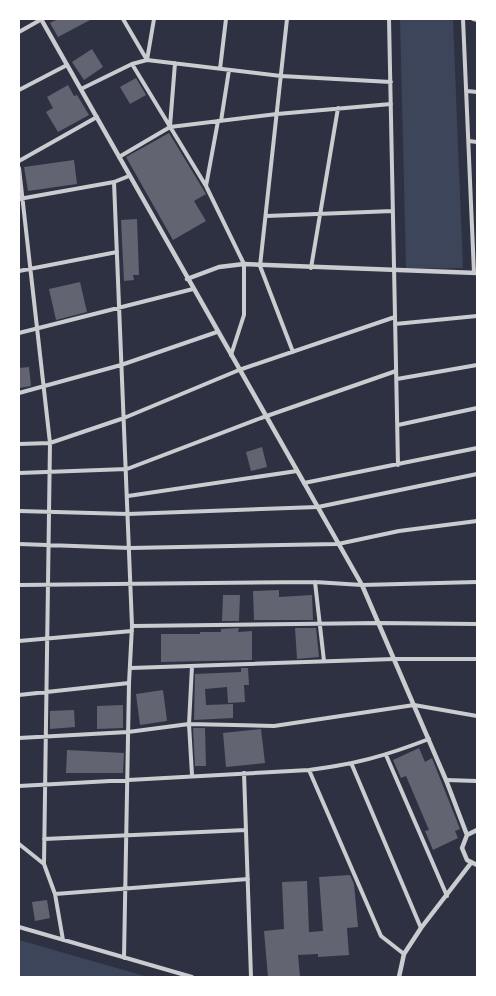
<svg xmlns="http://www.w3.org/2000/svg" width="496" height="996" font-family="'Space Grotesk',sans-serif">
<rect width="100%" height="100%" fill="#2d3142"/>
<path fill="#3c4559" d="M400,19L453,20L463,268L406,269Z
M19,940L148,977H19Z"/>
<path fill="#626471" d="M58,19H92L58,37L50,23Z
M92,49L103,67L84,80L72,62Z
M136,78L146,95L130,104L120,87Z
M68,85L74,96L77,95L89,115L58,132L46,112L53,108L47,97Z
M169,133L206,194L194,201L206,221L173,240L126,157Z
M74,160L77,184L28,191L24,167Z
M137,219L139,275H133L134,280L124,281L121,220Z
M80,282L87,312L56,320L49,289Z
M29,367L31,386L19,388V368Z
M262,447L267,467L251,471L246,452Z
M279,590V597L312,595L313,620H254L253,591Z
M223,595H240L239,621H222Z
M239,628L238,632L252,631V660L161,662V634H200V632H221V629Z
M295,628H316L319,657L297,659Z
M241,668H248L249,685H244L245,702L228,703L227,687L205,689L206,705L233,704V718L194,720L195,674L241,672Z
M163,690L167,721L140,725L136,694Z
M123,705V728L97,729V706Z
M74,710L75,727L50,729V711Z
M193,728H205L206,766H195Z
M261,729L265,763L226,767L223,733Z
M419,748L425,762L432,758L460,829L455,831L458,838L433,850L425,831L429,830L406,776L401,778L393,760Z
M67,750L124,753L123,773H66Z
M350,875L354,884L358,927L347,928L349,955L318,957V954L298,955L300,977H268L264,931L284,929L282,882L307,881L309,932L323,931L319,877Z
M47,900L50,918L35,921L32,902Z"/>
<g fill="none" stroke-linecap="round" stroke-linejoin="round">
<path stroke="#caccd0" stroke-width="4" d="M123,19L147,60L154,19
M287,19L260,266L293,352
M389,19L398,465
M463,19L474,273
M473,19L477,20
M19,32L42,19
M132,64L206,186L244,264V315L231,355
M220,69L226,19
M81,89L132,64L147,60L281,76L391,82
M19,90L67,65
M467,91L477,92
M221,121L229,70
M170,126L175,63
M469,141L477,142
M119,157L170,127L277,114L391,104
M19,161L97,117
M19,168L50,443L44,864
M114,182L132,626L129,683L124,958
M206,186L218,121
M19,199L114,182L129,176
M266,216L393,211
M311,268L338,108
M19,271L117,252
M395,324L477,316
M19,333L193,289
M397,379L477,365
M19,393L121,365L217,332
M398,425L477,408
M19,444L50,443L124,418L239,370L395,317
M19,473L127,469L261,418L396,371
M304,483L477,448
M128,496L297,471
M19,511L128,514L318,507L477,474
M19,544L130,548L338,544L399,531L477,521
M315,582L324,661
M19,585L315,582L362,585L477,582
M132,626L379,623L477,624
M19,641L132,631
M131,668L394,659H477
M19,695L129,683
M19,738L128,732L189,724L274,726L414,705L477,716
M386,755L447,896
M352,765L421,928
M309,770L381,936L404,954
M244,773L251,977
M192,775L189,724L192,666
M446,780L477,781
M19,786L309,770C356,764 385,756 429,739
M44,839L246,830
M19,844L44,864L55,894L63,940
M55,894L248,879
M19,927L192,977"/>
<path stroke="#caccd0" stroke-width="4.5" d="M41,19L362,585L446,780L467,835
M187,279L219,267L244,264L477,273
M477,830L467,835L462,848L467,860L477,865
M399,977L404,954L421,928L471,863"/>
</g>
<rect width="496" height="996" fill="none" stroke="#ffffff" stroke-width="40"/>
</svg>
